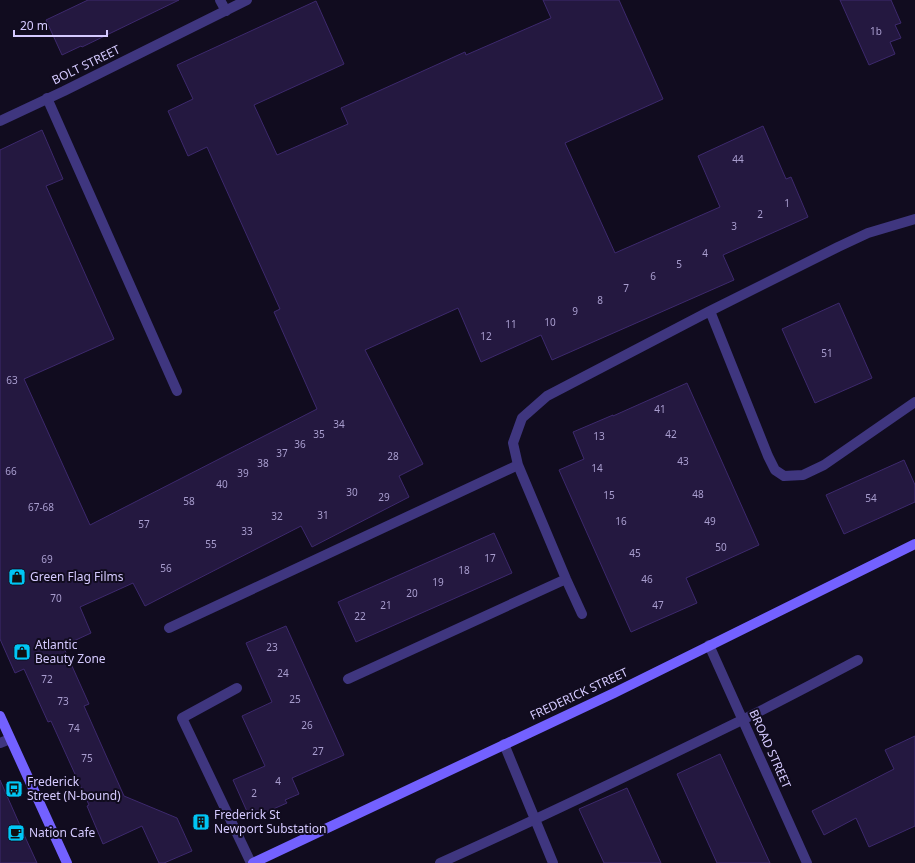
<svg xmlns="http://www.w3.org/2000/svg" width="915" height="863" font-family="'Noto Sans',sans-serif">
<rect width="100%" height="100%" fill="#110c1f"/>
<path fill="#241840" stroke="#3d296d" d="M88,0H179L82,47L81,46L62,55L46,20Z
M543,0H619L663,99L565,143L615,253L720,207L698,156L763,126L786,179L791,177L808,217L723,255L734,280L552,360L541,335L481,362L458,308L365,350L423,464L399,476L409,497L312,547L301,526L145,606L133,583L80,607L91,633L63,646L89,704L84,706L124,796L177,818L192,851L164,863H159L142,826L103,844L87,806L89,805L51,721L48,722L24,669L15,673L0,639V150L42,130L63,179L46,186L114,339L24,379L90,525L317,409L274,312L280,309L207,147L188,156L168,111L193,99L177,65L316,1L344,64L254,105L277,155L348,124L341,108L465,52L466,55L551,18Z
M840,0H891L901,23L895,25L901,38L890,42L895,54L869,65Z
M839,303L872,378L815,403L782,329Z
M687,383L759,545L686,578L697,603L631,632L559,470L584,459L573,432L613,415V416Z
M904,460L915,485V502L844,534L826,495Z
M494,533L512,573L356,642L338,602Z
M286,626L344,755L292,778L299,794L285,800L287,803L264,813L263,810L249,816L233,780L265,766L242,716L272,702L246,643Z
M915,736V826L869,847L856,818L824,835L812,811L894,769L885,750Z
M720,754L770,863H717L677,774Z
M0,780L26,839L37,863H0Z
M627,788L661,863H604L579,809Z"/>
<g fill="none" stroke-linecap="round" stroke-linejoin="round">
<path stroke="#3f367f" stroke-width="10" d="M220,0L226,11
M47,98L177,391
M710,311L768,456L775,470L784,476L803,475L824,465L915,402
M582,614L566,579L518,465L513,443L522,418L547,396L710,311L838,247L868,233L915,219
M169,628L518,465
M348,679L566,579
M504,744L553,863
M440,863C542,817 642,769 742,720C781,701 820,680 858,660"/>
<path stroke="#3f367f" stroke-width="10" d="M0,121L64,91L247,0
M709,645L807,863
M237,688L182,718L251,863
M0,743L10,739"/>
<path stroke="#7361ff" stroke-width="10" d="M0,716L67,863
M253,863L614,693L915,544"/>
</g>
<defs>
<g id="shop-square" transform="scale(0.9)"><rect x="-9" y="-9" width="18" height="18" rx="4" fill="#00c6f5" stroke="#110c1f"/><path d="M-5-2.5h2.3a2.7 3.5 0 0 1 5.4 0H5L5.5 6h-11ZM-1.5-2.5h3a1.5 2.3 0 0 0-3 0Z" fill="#111"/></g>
<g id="bus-square" transform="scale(0.9)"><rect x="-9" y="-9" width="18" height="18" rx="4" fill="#00c6f5" stroke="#110c1f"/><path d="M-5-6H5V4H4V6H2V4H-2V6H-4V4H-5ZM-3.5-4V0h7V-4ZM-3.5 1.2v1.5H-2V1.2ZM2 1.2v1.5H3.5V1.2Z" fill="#111"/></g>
<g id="building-square" transform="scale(0.9)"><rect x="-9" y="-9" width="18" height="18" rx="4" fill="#00c6f5" stroke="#110c1f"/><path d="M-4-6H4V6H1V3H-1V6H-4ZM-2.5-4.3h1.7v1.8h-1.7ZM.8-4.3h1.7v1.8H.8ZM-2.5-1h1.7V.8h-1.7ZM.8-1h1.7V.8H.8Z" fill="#111"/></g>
<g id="cafe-square" transform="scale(0.9)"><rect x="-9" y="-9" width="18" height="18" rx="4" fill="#00c6f5" stroke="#110c1f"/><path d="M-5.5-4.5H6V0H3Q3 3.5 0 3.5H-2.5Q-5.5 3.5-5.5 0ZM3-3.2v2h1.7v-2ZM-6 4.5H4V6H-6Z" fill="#111"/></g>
</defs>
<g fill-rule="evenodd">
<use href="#shop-square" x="17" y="577"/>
<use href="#shop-square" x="22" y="652"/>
<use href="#bus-square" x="14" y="789"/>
<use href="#building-square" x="201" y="822"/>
<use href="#cafe-square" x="16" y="833"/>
</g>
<g text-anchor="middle" stroke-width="4" stroke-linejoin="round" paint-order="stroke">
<g font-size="10" fill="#a99ecf">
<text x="876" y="35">1b</text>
<text x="738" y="163">44</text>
<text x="787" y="207">1</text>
<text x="760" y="218">2</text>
<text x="734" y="230">3</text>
<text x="705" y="257">4</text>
<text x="679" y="268">5</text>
<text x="653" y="280">6</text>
<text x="626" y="292">7</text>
<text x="600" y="304">8</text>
<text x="575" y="315">9</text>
<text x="550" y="326">10</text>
<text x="511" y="328">11</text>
<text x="486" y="340">12</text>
<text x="827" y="357">51</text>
<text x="12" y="384">63</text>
<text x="660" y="413">41</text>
<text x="339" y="428">34</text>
<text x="319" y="438">35</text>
<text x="671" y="438">42</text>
<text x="599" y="440">13</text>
<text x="300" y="448">36</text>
<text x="282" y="457">37</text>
<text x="393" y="460">28</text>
<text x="683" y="465">43</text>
<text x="263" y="467">38</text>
<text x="597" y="472">14</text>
<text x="11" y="475">66</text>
<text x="243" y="477">39</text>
<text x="222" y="488">40</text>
<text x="352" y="496">30</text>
<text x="698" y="498">48</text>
<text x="609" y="499">15</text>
<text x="384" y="501">29</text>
<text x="871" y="502">54</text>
<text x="189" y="505">58</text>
<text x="41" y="511">67-68</text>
<text x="323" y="519">31</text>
<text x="277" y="520">32</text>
<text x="621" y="525">16</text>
<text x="710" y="525">49</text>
<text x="144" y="528">57</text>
<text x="247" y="535">33</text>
<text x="211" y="548">55</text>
<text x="721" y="551">50</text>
<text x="635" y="557">45</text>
<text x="490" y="562">17</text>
<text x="47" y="563">69</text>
<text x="166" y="572">56</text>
<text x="464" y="574">18</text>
<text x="647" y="583">46</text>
<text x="438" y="586">19</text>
<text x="412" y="597">20</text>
<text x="56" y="602">70</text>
<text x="386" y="609">21</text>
<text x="658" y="609">47</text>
<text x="360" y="620">22</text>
<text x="272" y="651">23</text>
<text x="283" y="677">24</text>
<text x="47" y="683">72</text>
<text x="295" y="703">25</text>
<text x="63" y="705">73</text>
<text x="307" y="729">26</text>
<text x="74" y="732">74</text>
<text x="318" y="755">27</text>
<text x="87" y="762">75</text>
<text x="278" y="785">4</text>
<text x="254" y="797">2</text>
</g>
<g font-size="12" fill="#d5caff" stroke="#110c1f">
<text transform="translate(86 65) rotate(-26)" y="4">BOLT STREET</text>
<text transform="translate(579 694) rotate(-25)" y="4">FREDERICK STREET</text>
<text transform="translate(770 749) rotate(66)" y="4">BROAD STREET</text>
</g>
<g font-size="12" fill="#d5caff" stroke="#110c1f" text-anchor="start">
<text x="30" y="581">Green Flag Films</text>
<text x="35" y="649">Atlantic<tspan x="35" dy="14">Beauty Zone</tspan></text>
<text x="27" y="786">Frederick<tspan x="27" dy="14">Street (N-bound)</tspan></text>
<text x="214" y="819">Frederick St<tspan x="214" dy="14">Newport Substation</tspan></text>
<text x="29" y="837">Nation Cafe</text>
</g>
</g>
<path d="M14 30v6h93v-6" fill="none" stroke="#d5caff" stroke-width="2"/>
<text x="20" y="30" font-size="12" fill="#d5caff" stroke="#110c1f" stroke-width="3" paint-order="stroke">20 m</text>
</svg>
